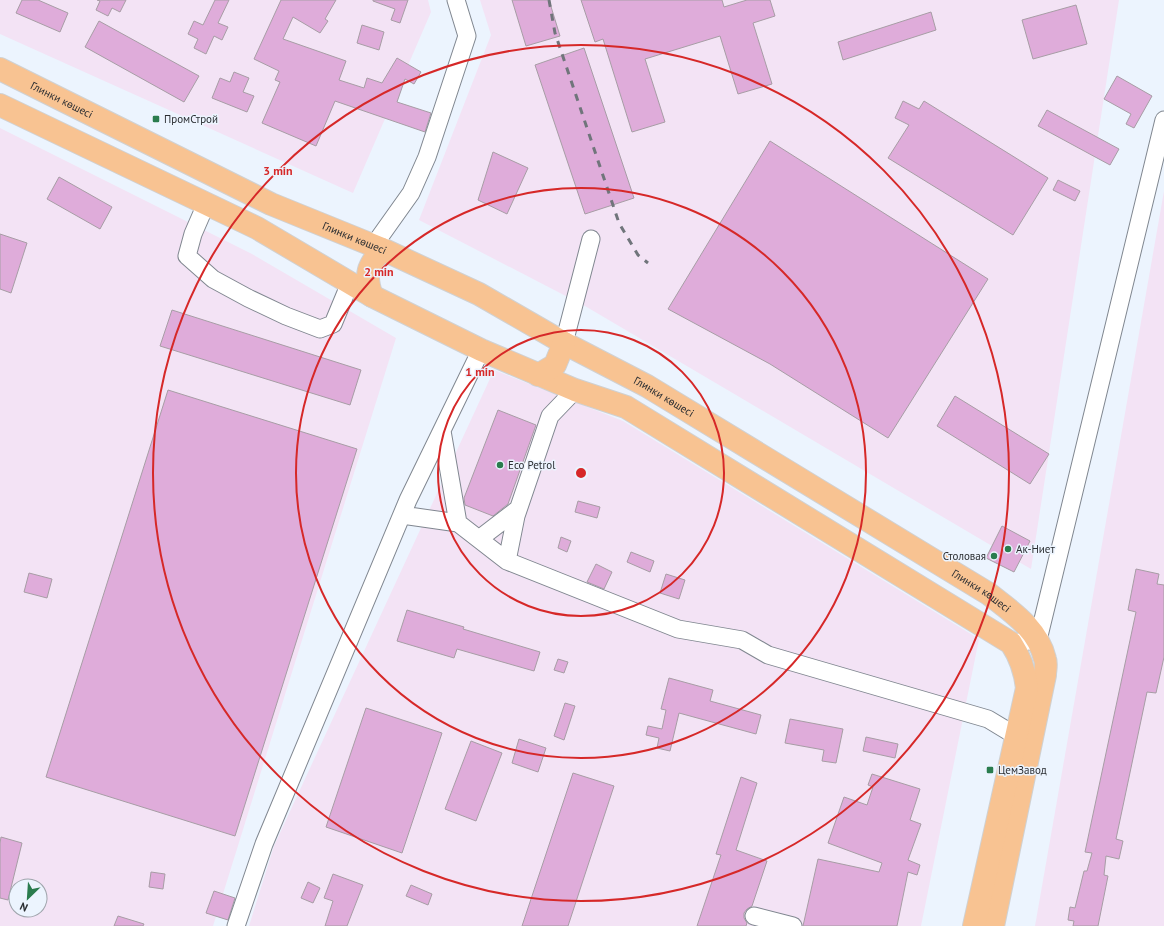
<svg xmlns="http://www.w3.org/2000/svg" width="1164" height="926" font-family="'PT Sans',sans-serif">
<rect width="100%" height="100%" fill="#ecf4fe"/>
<path fill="#f3e3f5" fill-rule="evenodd" d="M0,0H428L431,12L353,193L0,34Z
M480,0H1119L1031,569L585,306L419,220L491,35Z
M0,128L252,254L396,338L213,926H0ZM16,886H40V910H16Z
M1164,191V926H1035Z
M494,370L623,421L979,639L921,926H249L274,846Z"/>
<path fill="#dfacda" stroke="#a79da5" d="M22,0H38L68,13L60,32L16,13Z
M97,0H126L120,12L112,8L108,16L96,10L100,1Z
M215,0H229L218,23L228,27L222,40L214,36L206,54L194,48L198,39L188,34L194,21L203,25Z
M281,0H336L325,19L328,21L320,33L293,17L283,39L346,61L339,80L364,88L367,78L382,83L397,58L421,72L414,84L405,79L397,102L431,113L425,132L335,101L316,146L262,123L280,82L275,80L279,71L254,59Z
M373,0H408L400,23L391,20L395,9L373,1Z
M512,0H549L560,36L526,46Z
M581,0H722L724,7L747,0H770L775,16L753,23L772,84L738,94L720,36L645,59L665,122L632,132L603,39L595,42Z
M1076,5L1087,44L1033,59L1022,20Z
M931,12L936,30L843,60L838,42Z
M99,21L199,76L184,102L85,47Z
M362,25L384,32L379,50L357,43Z
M584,48L634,198L585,214L535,65Z
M234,72L249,78L243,92L254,96L247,112L212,98L220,78L230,82Z
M1117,76L1152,96L1134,128L1126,124L1131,114L1104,99Z
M903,101L919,109L924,101L1048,178L1013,235L888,158L909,125L895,118Z
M1047,110L1119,149L1110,165L1038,126Z
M770,141L988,279L888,438L770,364L668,309Z
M493,152L528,168L507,214L478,200Z
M59,177L112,207L100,229L47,199Z
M1058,180L1080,191L1075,201L1053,190Z
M0,234L27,243L11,293L0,289Z
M172,310L361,370L350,405L160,346Z
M168,390L357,449L235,836L46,777Z
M955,396L1049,454L1030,484L937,426Z
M498,410L536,425L508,504L493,516L465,505L464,498Z
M578,501L600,507L597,518L575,512Z
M1002,526L1030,541L1014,572L986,558Z
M561,537L571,541L567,552L558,548Z
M631,552L654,561L650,572L627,562Z
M596,564L612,572L604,589L587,582Z
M1136,569L1159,574L1157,584L1164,585V657L1156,693L1147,692L1116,839L1123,841L1119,859L1106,856L1104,875L1108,876L1098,926H1073L1074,921L1068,920L1070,907L1075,908L1084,871H1087L1092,853L1085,852L1136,612L1128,610Z
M29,573L52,579L47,598L24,592Z
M666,574L685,580L679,599L660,593Z
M407,610L464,627L463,629L540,652L534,671L457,649L454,658L397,641Z
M558,659L568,662L564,673L554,670Z
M669,678L713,690L710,701L761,715L756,734L679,713L670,751L657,748L659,738L646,735L648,726L662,729L666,710L661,709Z
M565,703L575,706L564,740L554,736Z
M366,708L442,733L402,853L326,827Z
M790,719L843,729L836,763L822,761L824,750L785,743Z
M866,737L898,744L895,758L863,751Z
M519,739L546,748L538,772L512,763Z
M471,741L502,753L476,821L445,809Z
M573,773L614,786L568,926H522Z
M872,774L920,789L910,820L921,824L908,860L920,865L917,875L908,872L897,926H803L818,859L879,872L882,863L828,843L844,797L867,805L873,787L868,785Z
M741,777L757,783L736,850L767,861L752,906L747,909L744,913V918L747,923L746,926H697L721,855L716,854Z
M1,837L22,843L8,900L0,898V843Z
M151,872L165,874L163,889L149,887Z
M333,874L363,885L347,926H325L333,901L324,898Z
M308,882L320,888L313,903L301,898Z
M411,885L432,894L428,905L406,896Z
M214,891L235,898L228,920L206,913Z
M118,916L144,924L143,926H114Z"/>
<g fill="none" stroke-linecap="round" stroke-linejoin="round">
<g stroke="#808790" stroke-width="19">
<path id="minor" d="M206,204L193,234L187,256L213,279L248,298L286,316L320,329L333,324L350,283
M374,245L411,193L427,157L467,36L456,0
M564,343L591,239
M442,431L458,523
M402,515L458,523L507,561L678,629L742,640L768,655L988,719L1016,736
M479,539L518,509
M507,561L516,516L550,416L575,390
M1011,643L1038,640L1164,120
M754,916L793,926
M236,926L264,844L408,500L481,350"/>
</g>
<g stroke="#d0d1d2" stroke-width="24">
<g id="major">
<path id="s1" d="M0,69L271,204L382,249L479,294L564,343L647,386L989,594C1012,612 1038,629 1045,659C1047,664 1045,670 1045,675L993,926"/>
<path d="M0,105L257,228L372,296L481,350L575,390L626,407L1011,643C1021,658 1025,671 1027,688L974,926"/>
<path d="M372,296C364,274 368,266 382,249"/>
<path d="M538,375L555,365L564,343"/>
</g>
</g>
<use href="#minor" stroke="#fff" stroke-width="17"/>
<use href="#major" stroke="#f8c392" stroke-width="22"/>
<path stroke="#70757b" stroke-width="3" stroke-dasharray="7 7" stroke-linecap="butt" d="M549,0L555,33L619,223L638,255L648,263"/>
</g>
<g fill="none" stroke="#d62828" stroke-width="2">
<circle cx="581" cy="473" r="143"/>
<circle cx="581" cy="473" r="285"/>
<circle cx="581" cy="473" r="428"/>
</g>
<g fill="#2a7c4e" stroke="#ecf4fe" stroke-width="1.5">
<rect x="152" y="115" width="8" height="8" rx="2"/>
<circle cx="500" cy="465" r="4"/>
<circle cx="1008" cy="549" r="4"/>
<circle cx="994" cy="556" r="4"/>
<rect x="986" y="766" width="8" height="8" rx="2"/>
</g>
<g text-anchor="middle" stroke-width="3" stroke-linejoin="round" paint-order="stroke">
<g font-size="11" fill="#2b2e32" stroke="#ecf4fe">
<text dy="4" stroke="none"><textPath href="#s1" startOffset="69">Глинки көшесі</textPath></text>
<text dy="4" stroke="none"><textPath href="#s1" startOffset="393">Глинки көшесі</textPath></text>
<text dy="4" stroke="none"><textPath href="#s1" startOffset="741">Глинки көшесі</textPath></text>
<text dy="4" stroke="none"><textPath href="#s1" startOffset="1113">Глинки көшесі</textPath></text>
</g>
<g font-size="11" fill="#2b2e32" stroke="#ecf4fe" text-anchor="start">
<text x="164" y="123">ПромСтрой</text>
<text x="508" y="469">Eco Petrol</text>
<text x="1016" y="553">Ак-Ниет</text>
<text x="986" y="560" text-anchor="end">Столовая</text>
<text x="998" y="774">ЦемЗавод</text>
</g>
</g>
<circle cx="581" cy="473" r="6" fill="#d62828" stroke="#ecf4fe" stroke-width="2"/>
<g font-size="12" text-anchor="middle" font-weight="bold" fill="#d62828" stroke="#ecf4fe" stroke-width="3" stroke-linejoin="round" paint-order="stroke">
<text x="278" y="175">3 min</text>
<text x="379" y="276">2 min</text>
<text x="480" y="376">1 min</text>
</g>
<g transform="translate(28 898) rotate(205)"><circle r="19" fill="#ecf4fe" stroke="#9fa5ac"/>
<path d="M0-3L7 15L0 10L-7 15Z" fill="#2a7c4e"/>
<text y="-6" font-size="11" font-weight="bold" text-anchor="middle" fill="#2b2e32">N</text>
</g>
</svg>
